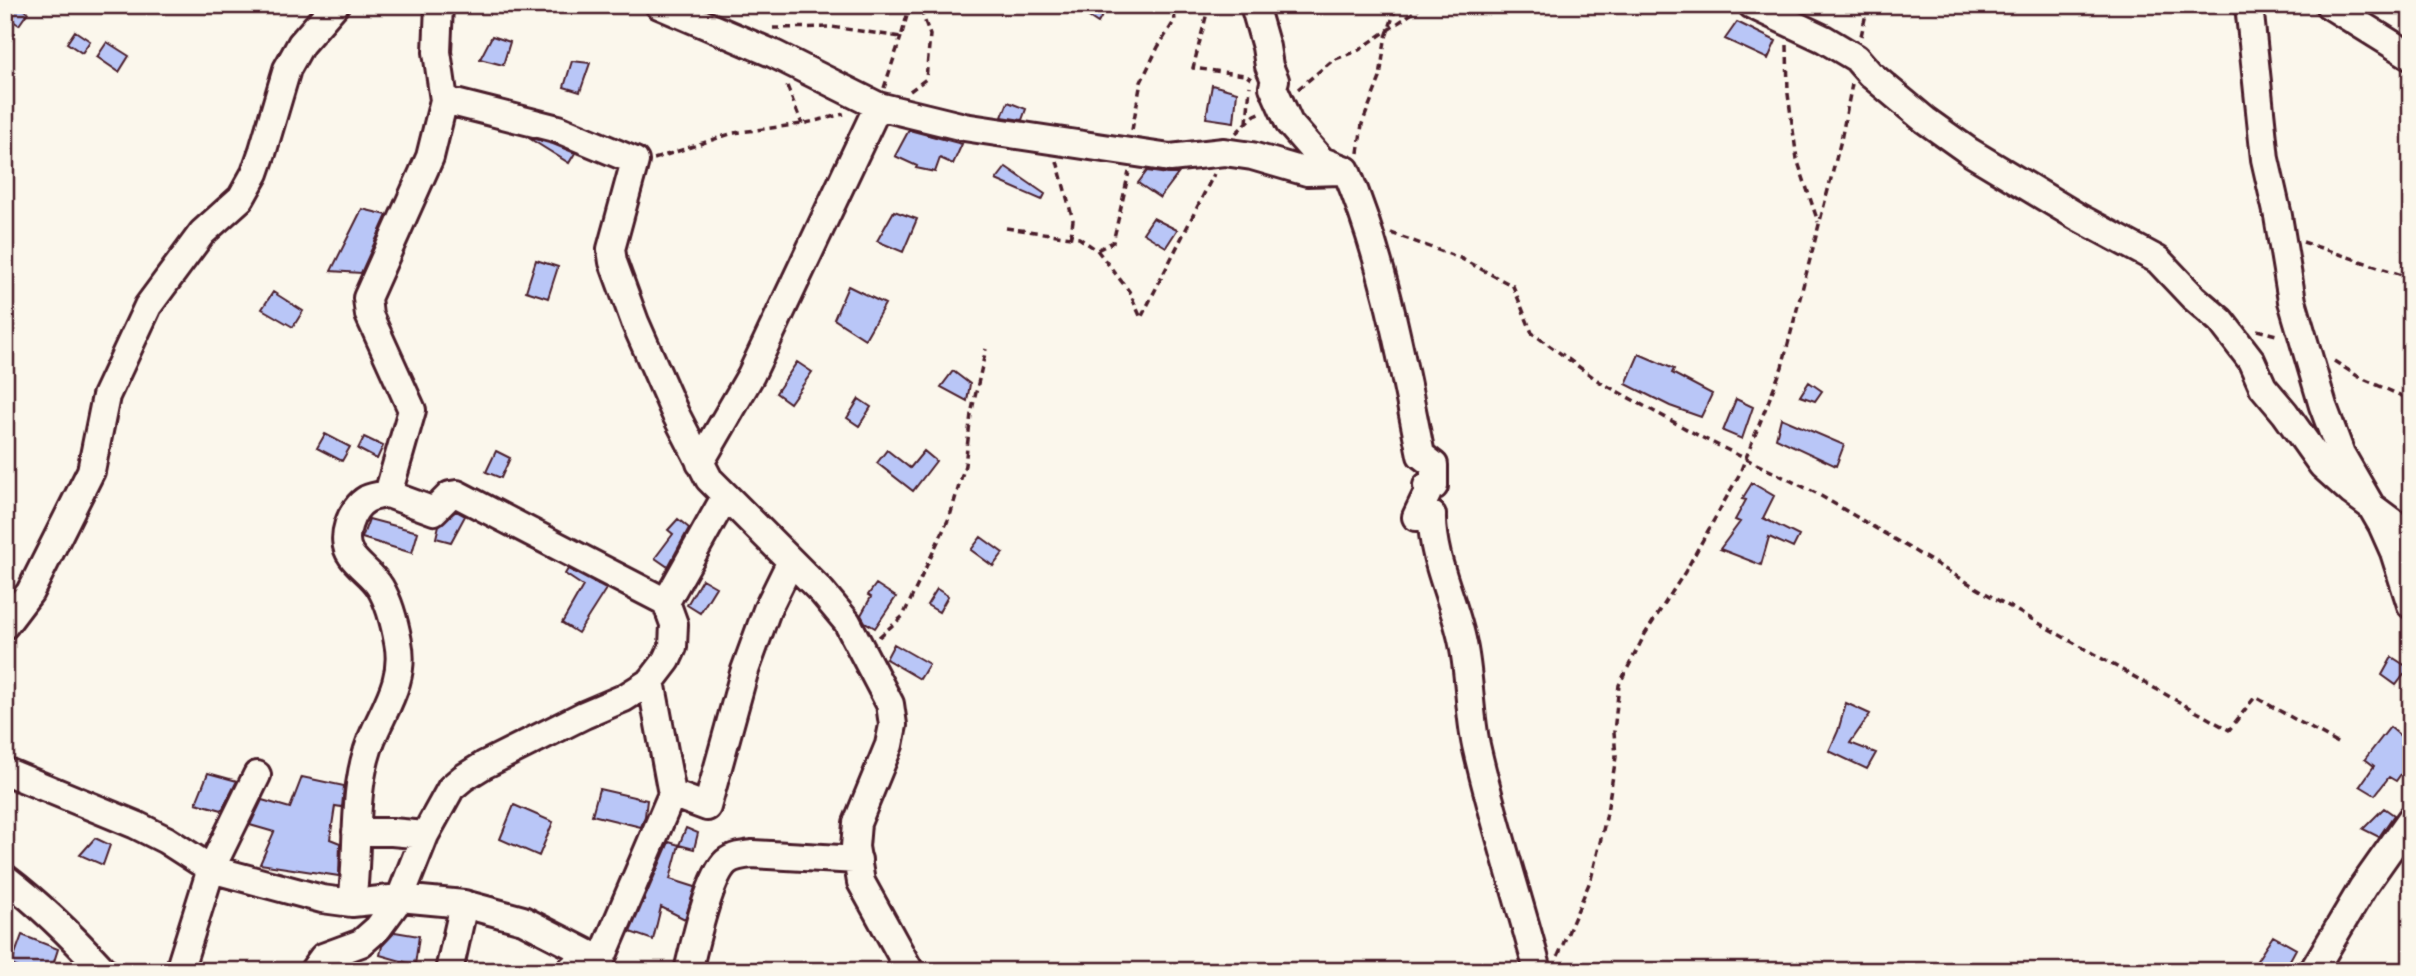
<svg xmlns="http://www.w3.org/2000/svg" width="2416" height="976" font-family="'Playpen Sans',sans-serif">
<rect width="100%" height="100%" fill="#fbf7ec"/>
<filter id="ink" filterUnits="userSpaceOnUse"><feTurbulence type="fractalNoise" baseFrequency=".0143" numOctaves="2"/><feDisplacementMap in="SourceGraphic" scale="14" xChannelSelector="R" yChannelSelector="G"/><feConvolveMatrix kernelMatrix="1 2 1 2 8 2 1 2 1" color-interpolation-filters="sRGB"/></filter>
<g filter="url(#ink)">
<path fill="#b9c6f7" stroke="#4a1f2b" stroke-width="2" d="M5,5H17L28,12L19,25L5,16Z
M1090,5H1108L1098,23L1086,15Z
M1737,22L1776,41L1768,59L1725,39Z
M75,31L90,41L82,53L67,43Z
M492,36L510,42L503,65L480,59Z
M107,42L129,56L119,72L97,57Z
M572,61L590,63L580,92L564,87Z
M1212,85L1237,92L1234,122L1206,118Z
M1008,102L1026,109L1022,120L1002,117Z
M909,130L962,144L953,164L940,158L935,172L916,168L917,166L895,156Z
M527,137L553,144L575,153L569,163Z
M1006,167L1045,194L1042,200L996,180Z
M1147,171L1168,174H1178L1160,198L1138,183Z
M362,209L387,215L361,273L331,271Z
M894,211L917,219L903,252L877,241Z
M1153,218L1177,230L1166,247L1143,233Z
M536,260L558,267L548,298L526,291Z
M848,286L885,304L865,339L834,319Z
M273,292L303,311L293,327L262,309Z
M1639,354L1674,369L1672,373L1712,394L1701,417L1670,406L1626,384Z
M797,362L812,372L790,403L776,393Z
M953,371L970,384L967,401L941,387Z
M1809,382L1822,391L1815,401L1800,396Z
M859,399L871,407L859,426L847,418Z
M1736,399L1753,407L1742,439L1723,431Z
M1781,418L1844,445L1836,466L1776,438Z
M325,434L350,447L342,461L317,448Z
M364,437L383,446L377,459L358,449Z
M887,450L910,468L924,451L936,461L913,491L877,463Z
M496,451L510,458L501,478L486,472Z
M1752,483L1774,496L1763,518L1799,536L1793,548L1769,537L1761,565L1720,549L1740,522L1735,520L1746,500L1742,499Z
M456,511L465,516L451,542L436,538L439,525Z
M369,519L418,532L412,553L362,538Z
M678,519L689,528L668,567L655,558L673,534L668,530Z
M981,537L1003,553L993,566L971,550Z
M568,569L606,589L578,633L562,623L583,586L565,574Z
M702,579L716,587L700,613L687,605Z
M876,584L896,597L875,628L865,622L861,615L871,597L868,595Z
M937,589L948,596L939,612L927,605Z
M894,644L929,664L920,679L886,659Z
M2392,657L2409,668L2396,685L2382,675Z
M1846,703L1870,714L1850,743L1876,753L1867,769L1829,751L1838,731Z
M2390,727L2411,745V760L2396,781L2389,777L2375,795L2360,786L2374,766L2365,759Z
M208,773L237,781L222,810L196,803Z
M302,777L344,786L342,807L335,806L330,839L340,843L339,876L260,864L274,832L250,825L262,800L290,808Z
M599,789L647,800L645,816L641,827L592,815Z
M514,805L553,822L539,856L500,839Z
M2384,808L2394,815L2379,837L2363,829Z
M686,828L698,833L694,849L679,845Z
M95,838L110,845L103,865L80,855Z
M669,842L679,845L670,879L695,887L685,919L661,907L653,940L630,932Z
M395,932L419,936L415,965L380,955L382,946Z
M22,935L58,949L51,971H27L11,965Z
M2273,936L2296,949L2284,971H2250Z"/>
<g fill="none" stroke-linecap="round" stroke-linejoin="round">
<g stroke="#4a1f2b" stroke-width="32">
<path id="minor" d="M659,5L774,54L878,106L964,127L1170,158L1224,152L1252,156L1307,172L1341,171
M1254,5L1266,47L1269,66L1275,80L1273,87L1289,123L1322,161L1346,170C1384,260 1402,360 1421,455L1434,465V486H1427L1429,490L1416,517L1432,515C1431,559 1455,602 1463,644C1470,677 1469,712 1476,745C1493,821 1518,895 1538,971
M1752,5L1824,39L1856,58L1870,74L1925,120L1970,152L2078,217L2158,260L2193,297L2221,321L2251,360L2263,387L2285,413L2322,465L2352,492L2411,536
M2249,5L2265,159L2278,216L2292,301L2323,406L2341,454L2382,525L2394,552L2411,605
M2329,5L2411,56
M444,100L558,129L635,161L611,249L613,262L635,322L675,413L709,479L822,592L847,622L890,704L893,725L889,745L857,823L855,847L861,882L910,971
M700,463L751,375L878,106
M388,494L434,511L450,495L457,494L666,602
M5,625L30,592L91,471L106,396L148,306L202,233L241,198L255,173L263,150L287,69L301,44L335,5
M651,681L672,794
M5,771L136,825L166,840L211,869L322,899L352,903L400,898L464,904L523,920L601,960L672,794L707,807L744,673L767,610L791,561
M356,832H392L425,835
M5,878C42,906 73,937 104,971
M352,903C360,846 350,782 376,729C389,701 405,675 398,642C395,625 389,602 380,587C372,574 359,567 351,555C339,539 351,508 367,499C373,496 382,495 388,494L412,410L369,315L367,298L430,157L444,100L437,52L439,5
M179,971L211,869L257,775
M313,971L323,957L361,943L378,928L400,898L425,835L451,788L463,778L484,765L584,715L624,698L651,681L667,660L673,647L674,624L666,602L725,497
M449,971L464,904
M569,971L588,954
M688,971C694,947 709,877 726,862C733,856 743,855 752,854L858,860
M2313,971L2363,887L2411,819"/>
</g>
<path stroke="#4a1f2b" stroke-width="3.5" stroke-dasharray="7 5" stroke-linecap="butt" d="M1209,5L1193,68L1245,75L1251,79
M773,28L832,27L901,37L910,5
M1861,36L1868,5
M1787,45L1788,94L1797,159L1818,222
M787,86L802,124
M884,88L901,37
M1298,89L1333,60L1359,50L1424,5
M910,91L926,79L930,35L919,5
M1247,123L1250,86
M1132,130L1141,82L1158,47L1175,20L1173,5
M1236,133L1255,115L1262,112
M1358,153L1362,124L1380,78L1385,40L1397,5
M654,159L733,133L802,124L844,114
M1057,161L1073,220L1071,236
M1006,228L1079,238L1097,250L1113,242L1129,172
M1391,233L1460,258L1513,286L1532,333L1600,382L1703,438L1816,493L1987,594L2229,730L2255,697L2339,744
M2303,242L2411,278
M1097,250L1129,291L1141,318L1214,174
M2257,330L2280,336
M2334,361L2359,377L2411,400
M879,637L903,616L950,516L965,465L971,414L986,349
M1558,956L1591,879L1606,818L1616,757L1614,732L1619,685L1645,634L1685,572L1739,475L1761,420L1782,367L1841,140L1852,84"/>
<use href="#minor" stroke="#fbf7ec" stroke-width="26"/>
</g>
</g>
<rect width="2416" height="976" fill="none" stroke="#fbf7ec" stroke-width="28"/>
<rect x="14" y="14" width="2388" height="948" fill="none" stroke="#4a1f2b" stroke-width="2.5" filter="url(#ink)"/>
</svg>
